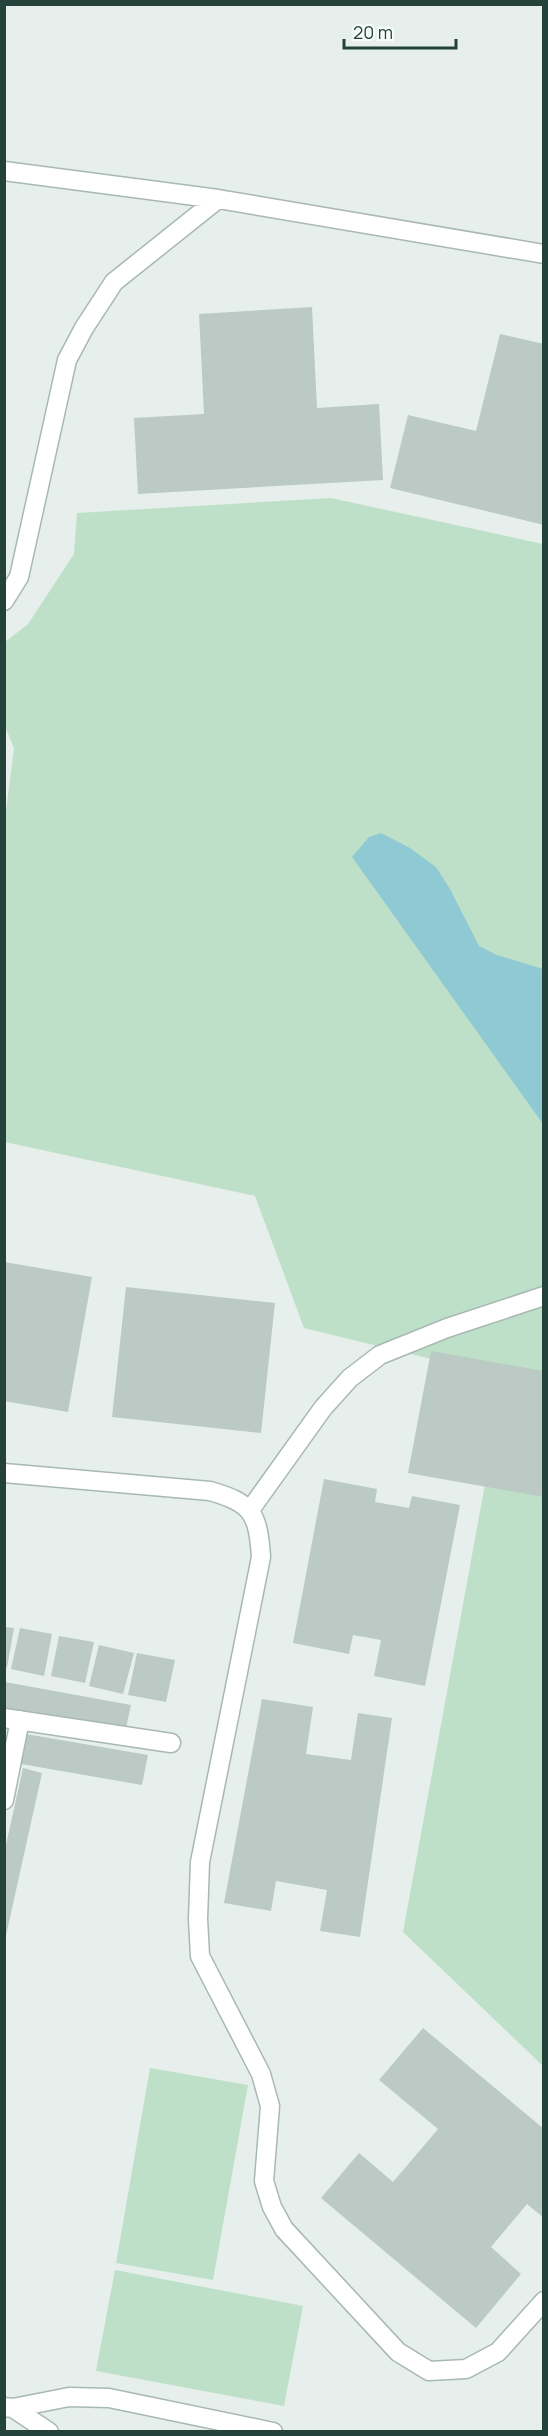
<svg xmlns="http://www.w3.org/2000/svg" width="548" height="2436" font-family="Manrope,sans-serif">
<rect width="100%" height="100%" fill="#e6efeb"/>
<path fill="#bfe0c8" d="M331,498L543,544V2066L403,1932L494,1435L460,1366L304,1328L255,1196L5,1142L4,827L14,748L5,726V642L28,624L74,554L77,513Z
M150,2068L248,2085L213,2280L116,2263Z
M115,2270L303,2306L284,2406L96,2371Z"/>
<path fill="#8ec9d4" d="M381,833L410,848L436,867L450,889L479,946L497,955L543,969V1124L352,857L369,837Z"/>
<path fill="#bbcac4" d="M312,307L317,408L379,404L383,480L138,494L134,418L204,414L199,314Z
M500,334L544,344V525L390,488L408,415L476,431Z
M4,1262L92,1277L68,1412L4,1401Z
M126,1287L275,1303L261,1433L112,1417Z
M431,1351L544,1371V1497L408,1473Z
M324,1479L377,1489L375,1502L409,1508L412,1496L460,1505L425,1686L374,1676L381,1640L353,1635L349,1654L293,1643Z
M5,1627L14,1628L7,1668L5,1667Z
M20,1628L52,1634L44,1676L11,1669Z
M59,1636L94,1642L85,1683L51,1676Z
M99,1645L134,1653L123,1694L89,1686Z
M137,1653L175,1660L166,1702L128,1695Z
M5,1682L131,1705L125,1733L4,1711Z
M262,1699L313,1707L306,1754L351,1760L358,1713L392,1718L360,1937L320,1931L327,1890L276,1881L271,1911L224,1903Z
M26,1734L148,1755L142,1785L21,1764Z
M23,1768L42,1773L5,1940L4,1854Z
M423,2028L544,2129V2218L527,2204L491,2247L521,2274L476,2328L321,2198L359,2153L393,2182L438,2129L379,2080Z"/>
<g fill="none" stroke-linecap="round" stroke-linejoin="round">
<g stroke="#a8b8b2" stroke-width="21">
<path id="service" d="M4,171L218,199L544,254
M4,601L19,577L67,360L84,328L114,282L218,199
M4,1473L210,1491C252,1503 258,1513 261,1557L200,1862L198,1919L200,1956L261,2074L270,2106L264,2181L272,2207L284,2229L398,2352L429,2371L466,2369L498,2352L544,2301
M250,1510L323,1408L350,1378L380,1355L447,1328L544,1296"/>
</g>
<g stroke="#a8b8b2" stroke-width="21">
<path id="minor" d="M4,1718L171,1743
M4,1800L20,1720"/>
</g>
<g stroke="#a8b8b2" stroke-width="21">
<path id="tertiary" d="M4,2407L13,2408L69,2397L109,2398L273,2432
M13,2408L49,2432"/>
</g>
<use href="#service" stroke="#fff" stroke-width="18"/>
<use href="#minor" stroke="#fff" stroke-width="18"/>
<use href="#tertiary" stroke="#fff" stroke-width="18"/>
</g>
<rect width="548" height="2436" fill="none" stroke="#24423a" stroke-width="12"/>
<path d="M344 39v9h112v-9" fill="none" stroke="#24423a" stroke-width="3"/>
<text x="353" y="39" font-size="18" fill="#24423a" stroke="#f7fbf9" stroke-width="4.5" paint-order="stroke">20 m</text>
</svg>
